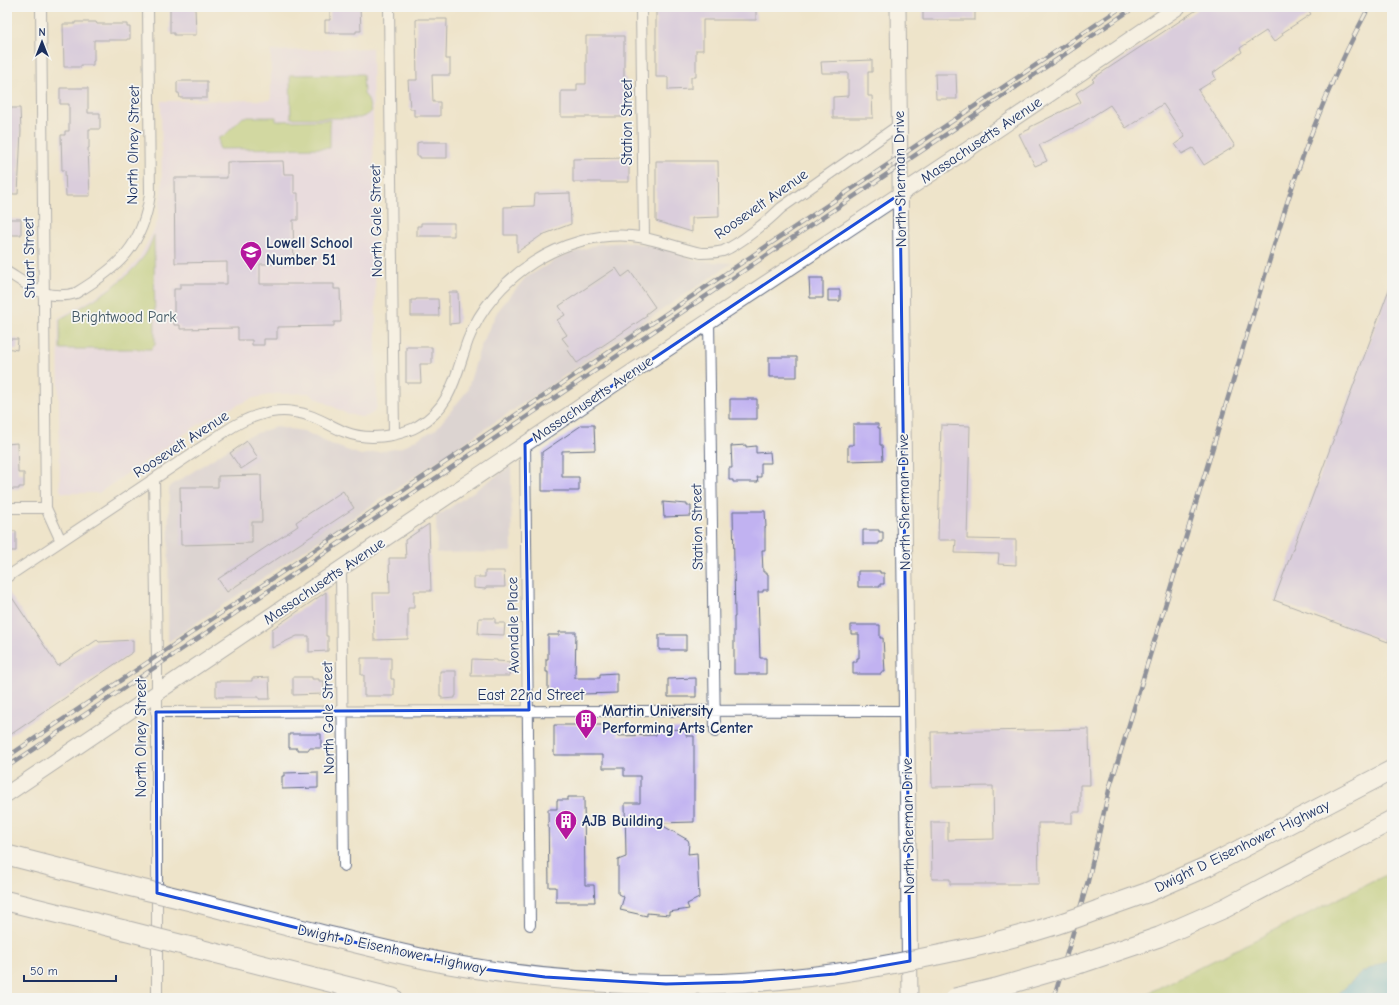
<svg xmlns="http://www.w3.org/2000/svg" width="1399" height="1005" font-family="'Comic Neue',sans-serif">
<rect width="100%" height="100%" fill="#f6f6f2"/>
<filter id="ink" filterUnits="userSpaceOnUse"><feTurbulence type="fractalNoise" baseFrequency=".025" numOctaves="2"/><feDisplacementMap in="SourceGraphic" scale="8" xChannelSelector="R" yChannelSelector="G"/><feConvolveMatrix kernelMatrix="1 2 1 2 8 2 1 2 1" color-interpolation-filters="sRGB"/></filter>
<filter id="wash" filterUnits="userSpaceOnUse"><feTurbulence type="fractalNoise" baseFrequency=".012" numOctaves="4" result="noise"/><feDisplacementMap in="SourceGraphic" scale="16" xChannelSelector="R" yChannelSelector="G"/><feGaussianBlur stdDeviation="0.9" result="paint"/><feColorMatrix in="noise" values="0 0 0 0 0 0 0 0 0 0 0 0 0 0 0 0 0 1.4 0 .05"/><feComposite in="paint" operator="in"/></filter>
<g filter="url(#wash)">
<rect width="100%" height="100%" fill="#eee4ca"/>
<path fill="#e3d3f3" d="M372,48L377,406L374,412L368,416L361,417L345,413L308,393L275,394L253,398L205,420L99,493H63L60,490L58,318L88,301L116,283L138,260L154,230L158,219L162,185L161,101L271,100V51Z"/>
<path fill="#c6c0da" d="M629,242L666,248L696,261L732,263L168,642L169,487L248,436L275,427L304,431L330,444L361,455L400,448L436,429L467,391L480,348L497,312L525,278L561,257L598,244Z
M511,466L512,552L437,553L436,517Z"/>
<path fill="#afca70" stroke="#657c67" d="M363,74L364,94L368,99L371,112L367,115L360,118H291L290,75Z
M243,117H276V121L330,120V148L219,149V137L224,136Z
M154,235L155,345L151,349H60V319C91,302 124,284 145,255C149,249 151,242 154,235Z
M1392,872V998H1138Z"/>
<path fill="#55b1d3" stroke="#387098" d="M1392,958V998H1334L1361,973Z"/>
<g id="blocks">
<path fill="#c1b2f1" d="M170,7H195L196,35H174V33H170Z
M330,7H360L361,31H356V33H325V20H330Z
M656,7H756V20H703V50H696V77H691V89L668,90V77H656Z
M923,7H975V20H923Z
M1201,7H1306L1311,14L1282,33L1283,35L1274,42L1266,31L1240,48L1242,52L1213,73L1216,79L1198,90L1235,146L1204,165L1193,148L1182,154L1175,144L1185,137L1163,104L1126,128L1110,105L1077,126L1039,145L1047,161L1035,166L1019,134L1030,129V127L1081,102L1076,93L1094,81L1092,79Z
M418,19H447L446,59H450V75H432L433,102H440V116H414V109H410L408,80H417L416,20Z
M75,22H96L97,24H127V27H130V39H127V40H94V61H93V65H81V67H64L63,24H75Z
M586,36H624V78H626V117H561V91H577V84H586Z
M872,60V72H868V96H872L873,118H833V97L848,96V73H822L821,62Z
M935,74H956L957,99H936Z
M179,81H207V98H180L179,93H177V82Z
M60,88H88V113H100V129H89V148H88L90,196H66L65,170H62L61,135H65V131H69V104H60Z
M7,108H20L21,131L18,194H7Z
M420,142H447V158H420V156H417V143Z
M629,158V182H573V159Z
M283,161L284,174H294V193H298V220H293L294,264H260V284H334V289H340L341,322H334V326L277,327V339H264V345H252V340H238V328L180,329V325H174V289H180V284H227V262L175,263L174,178H227V162Z
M656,161H718L719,217L692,218V232L656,221Z
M570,193L571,224L542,235L517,252V235H504V207L534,206L535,194Z
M7,219H21V235H7Z
M421,223H454V236H417V226H421Z
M616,268L622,277L630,271L655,307L646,314L647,316L577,363L567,349L569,347L562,338L567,335L557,320L565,315L559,306Z
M809,278H823V298H810Z
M1391,284H1392V630L1388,642L1274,600Z
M828,290H840V301H828Z
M449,292H458L459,323L449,324Z
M416,299H438L439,316H411V300H416Z
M7,339H18L17,350L7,348Z
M406,347H432V364H420L421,383H406Z
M769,357H797V377H769Z
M730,399H757V419H730Z
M853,424H878V428H880V445H882L883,460L848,461V445H853Z
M582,425H594L595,450L562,451V477H579V491H542V452Z
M941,425L970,426L967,539L1016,540V565L998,564L999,554L955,553L956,540H938Z
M247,441L258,458L241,469L230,453Z
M17,443L18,471V473H24V487H19V489H7V444Z
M746,445V447L756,446V453L770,452L771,463H761V477H757L758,482H733V480H729V468H732L731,446Z
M261,475L262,522H252V543L181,545L180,487H218V476Z
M343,491L354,508L227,592L218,579L298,526L296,522Z
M663,502L687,504V506H691V516L664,517Z
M733,511H765L766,527H765V550H762L763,572H766V574H768V590H763V592H758L760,658H766V674H734V617H735Z
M429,524L431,591H414V608H408V639L374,640L373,593H390L389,558H406L405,540Z
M863,530H879V532H883V542H879V544H863Z
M7,531H16V551H7Z
M485,571H504L505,587H486V589L474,588V577H485Z
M858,571H880V573H884V584H880V587H858Z
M7,590L58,666L97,640L99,642L133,640V652L7,737Z
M326,592V636H328V651L309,652V636H297L272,648V629Z
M479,618H495V623H505L504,635L478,634Z
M851,625H880V638H883L885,672H881V674H853V662H857V658H859V634H851Z
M559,632H576L575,678H600V674L617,673V693L582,694L548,693V672H546V659H548V635H559Z
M659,635H686V650H659Z
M361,658H391V679H394V696H364V675H361Z
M472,659L497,660V661L510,662L509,676H471Z
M440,671H456V696H455V698L442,699V696H440Z
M269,677L270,699H259V697H216V681H252V678Z
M293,677H312V679H319V681H324V694L293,695Z
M696,678V697H668V679Z
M554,725H618V736L656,735V730L686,729V736H694V822L658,823L688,840L689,843L688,854L697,853L699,898L687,904L689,909L669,912V915L647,913V916L620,910L624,897L618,894V860L626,857L625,803H640V776H624V768H603V755H554Z
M1089,729L1090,785H1080V812H1072V823H1038L1039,884H950V879H932L931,822H948V840L994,839L993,786L932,787L931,732Z
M289,734H321V748H309V750H297V748H289Z
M318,772V788L282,789V776H284V773Z
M568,797H584L585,885H594L595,902H556V887H549L548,809H557V800H568Z"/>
</g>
</g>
<g filter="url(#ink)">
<use href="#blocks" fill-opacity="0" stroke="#656e84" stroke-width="1"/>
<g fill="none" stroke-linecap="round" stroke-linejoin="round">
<g stroke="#656e84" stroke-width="12">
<path id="street" d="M41,7L46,508
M389,7L394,434
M641,7L644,237
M7,272C17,278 34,290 44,293C53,296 67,296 76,293C119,267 143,246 150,194L148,7
M709,321L715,732
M525,444L530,925
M154,479L157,657V998
M7,508H46L61,541
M341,569L344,866
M7,577L226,431C245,418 271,408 294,412C313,414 328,425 345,432C360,438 376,438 392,435C401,433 410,431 418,426C452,407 456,373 468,340C492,277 563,231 631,236C655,238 677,248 701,253C708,253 715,253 723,251C740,244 768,221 781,208L899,125
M156,712C406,712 656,710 906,711"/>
</g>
<g stroke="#656e84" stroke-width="17">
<path id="secondary" d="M898,7C901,337 907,668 910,998
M7,794L617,382L973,146L1178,7"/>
</g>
<g stroke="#656e84" stroke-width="21">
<path id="highway" d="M7,855L124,885
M7,901L124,930
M195,902C243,915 292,927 340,939C380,949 420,959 460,966C592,989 731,991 864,969
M1098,910L1146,893L1208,866L1392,770
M195,948L393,998
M1082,963L1159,937L1225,908L1392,820"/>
</g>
<use href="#street" stroke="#fff" stroke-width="10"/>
<use href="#secondary" stroke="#fff" stroke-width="15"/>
<use href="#highway" stroke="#fff" stroke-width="19"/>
<g stroke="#1b2f5e" stroke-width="4.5">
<path id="rail" d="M7,757L1122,7
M7,767L1135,7
M1054,998L1088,881L1110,786L1118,761L1286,206C1308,137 1334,72 1369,7"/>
</g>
<use href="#rail" stroke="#f6f6f2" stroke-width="3" stroke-dasharray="9" stroke-linecap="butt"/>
<g stroke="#656e84" stroke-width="21" stroke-linecap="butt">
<path id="highway-bridge" d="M124,885L195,902
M124,930L195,948
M864,969C943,955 1023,939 1098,910
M955,998L996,988L1082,963"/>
</g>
<use href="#highway-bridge" stroke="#fff" stroke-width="19"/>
</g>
</g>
<path d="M0 0H1399V1005H0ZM900,194L910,961L835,974L743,982L666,984L545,977L460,966L394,952L157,893L156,712L529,710L525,444Z" fill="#eee4ca" fill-opacity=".55" fill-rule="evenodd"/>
<path fill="none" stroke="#1d4ed8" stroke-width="3" stroke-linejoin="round" d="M900,194L910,961L835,974L743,982L666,984L545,977L460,966L394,952L157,893L156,712L529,710L525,444Z"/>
<defs>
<g id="school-pin" transform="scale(1.15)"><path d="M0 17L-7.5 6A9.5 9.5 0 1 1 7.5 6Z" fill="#b5179e" stroke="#f6f6f2"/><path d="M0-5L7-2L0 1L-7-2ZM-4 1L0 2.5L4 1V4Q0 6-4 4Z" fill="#fff"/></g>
<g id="building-pin" transform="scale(1.15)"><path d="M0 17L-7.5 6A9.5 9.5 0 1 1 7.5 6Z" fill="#b5179e" stroke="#f6f6f2"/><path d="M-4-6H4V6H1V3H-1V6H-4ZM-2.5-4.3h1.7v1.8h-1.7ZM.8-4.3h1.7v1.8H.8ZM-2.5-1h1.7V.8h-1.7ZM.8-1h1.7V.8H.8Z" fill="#fff"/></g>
</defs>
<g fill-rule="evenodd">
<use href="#school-pin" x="251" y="252"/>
<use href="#building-pin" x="586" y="720"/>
<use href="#building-pin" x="566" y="821"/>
</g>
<g text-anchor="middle" stroke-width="3.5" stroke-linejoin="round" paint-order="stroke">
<g font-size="15" fill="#1b2f5e" stroke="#f6f6f2">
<text transform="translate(627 122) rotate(-90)" y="5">Station Street</text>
<text transform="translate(981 140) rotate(-34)" y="5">Massachusetts Avenue</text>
<text transform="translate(133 145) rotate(-89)" y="5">North Olney Street</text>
<text transform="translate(900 179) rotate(-91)" y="5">North Sherman Drive</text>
<text transform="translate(761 204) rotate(-35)" y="5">Roosevelt Avenue</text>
<text transform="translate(376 221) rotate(-91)" y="5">North Gale Street</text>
<text transform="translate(29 258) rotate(-91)" y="5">Stuart Street</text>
<text transform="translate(592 399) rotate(-34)" y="5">Massachusetts Avenue</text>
<text transform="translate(181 444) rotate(-33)" y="5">Roosevelt Avenue</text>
<text transform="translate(904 502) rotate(-91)" y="5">North Sherman Drive</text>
<text transform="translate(697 527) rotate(-91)" y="5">Station Street</text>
<text transform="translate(324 581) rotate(-34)" y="5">Massachusetts Avenue</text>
<text transform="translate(513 625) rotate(-91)" y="5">Avondale Place</text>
<text x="531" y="700">East 22nd Street</text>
<text transform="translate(328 718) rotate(-91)" y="5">North Gale Street</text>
<text transform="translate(141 738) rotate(-90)" y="5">North Olney Street</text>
<text transform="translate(908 826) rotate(-91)" y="5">North Sherman Drive</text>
<text transform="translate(1242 846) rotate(-26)" y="5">Dwight D Eisenhower Highway</text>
<text transform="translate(392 949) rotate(12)" y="5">Dwight D Eisenhower Highway</text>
</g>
<g font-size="15" font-weight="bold" fill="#1b2f5e" stroke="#f6f6f2" text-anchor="start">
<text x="266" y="248">Lowell School<tspan x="266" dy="17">Number 51</tspan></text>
<text x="602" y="716">Martin University<tspan x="602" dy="17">Performing Arts Center</tspan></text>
<text x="582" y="826">AJB Building</text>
</g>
<g font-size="15" fill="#405662" stroke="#f6f6f2">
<text x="124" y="322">Brightwood Park</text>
</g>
</g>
<rect width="1399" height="1005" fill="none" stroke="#f6f6f2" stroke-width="24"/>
<g transform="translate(42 42)" stroke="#f6f6f2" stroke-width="3" paint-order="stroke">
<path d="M0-3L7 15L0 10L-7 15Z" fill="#1b2f5e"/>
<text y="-6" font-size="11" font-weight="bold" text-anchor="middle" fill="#1b2f5e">N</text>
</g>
<path d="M24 975v6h92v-6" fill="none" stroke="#1b2f5e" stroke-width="2"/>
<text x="30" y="975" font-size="12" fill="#1b2f5e" stroke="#f6f6f2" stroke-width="3" paint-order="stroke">50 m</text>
</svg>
